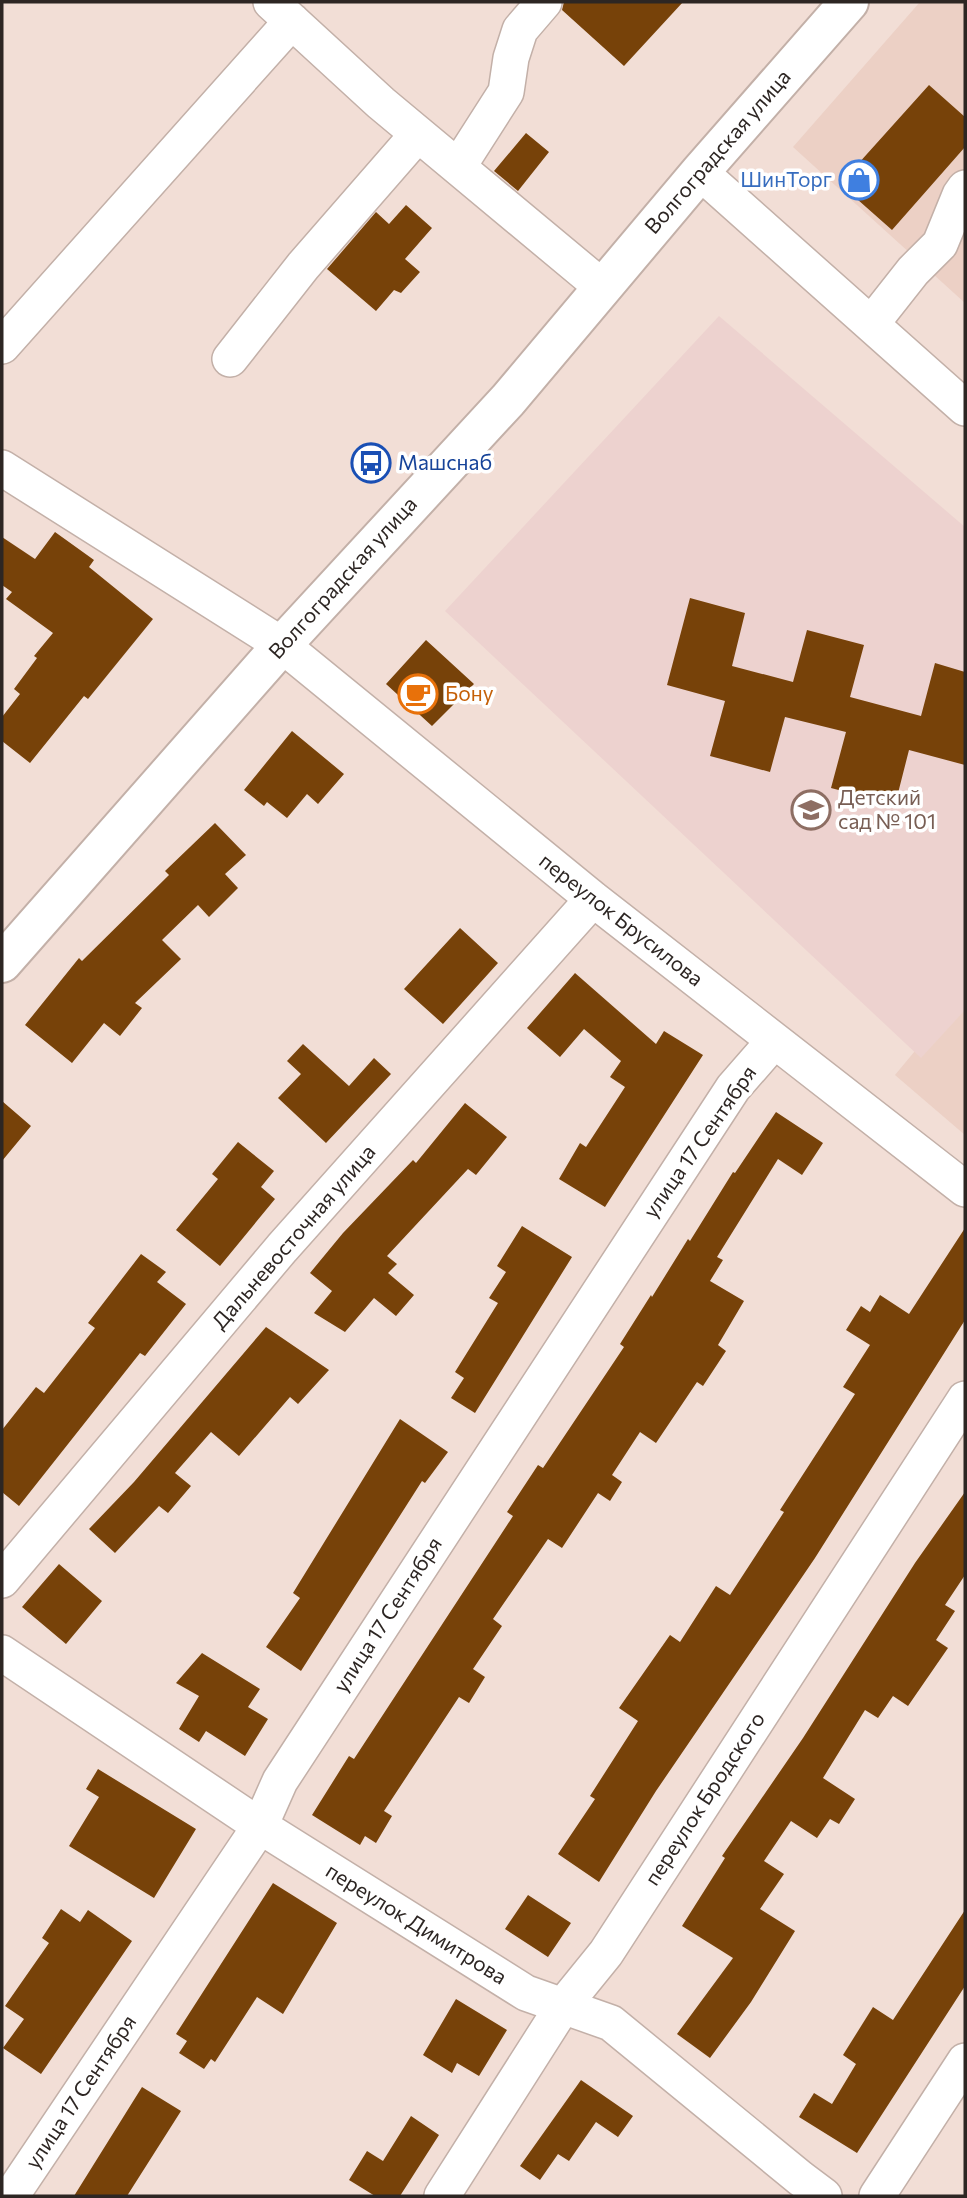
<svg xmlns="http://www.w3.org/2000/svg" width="967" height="2198" font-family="Commissioner,sans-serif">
<rect width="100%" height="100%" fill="#f2ded6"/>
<path fill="#ecd0c5" d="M920,2H965V303L793,147Z
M965,991V1135L895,1075Z"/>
<path fill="#edd2cf" d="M719,316L965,527V1010L921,1058L445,611Z"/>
<path fill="#774209" d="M564,2H683L624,66L562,10Z
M929,85L965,117V147L892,230L840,184Z
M526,133L549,152L518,191L494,171Z
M406,205L432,228L405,259L420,272L401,293L394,290L376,311L327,269L376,212L389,224Z
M55,532L94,560L89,567L153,619L88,699L84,696L30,763L2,741V717L20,694L14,689L37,658L34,656L53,633L6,599L12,592L2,585V537L35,559Z
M690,598L745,613L732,666L793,682L807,630L864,645L850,697L921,716L935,663L965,672V765L909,750L895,805L831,788L846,732L785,717L770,772L710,756L725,701L667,685Z
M426,640L474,684L432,726L386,684Z
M292,731L344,774L318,804L307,794L287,818L267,802L264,806L244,790Z
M215,823L246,855L225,874L238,888L209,917L198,905L162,940L181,959L135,1003L142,1008L120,1036L104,1023L72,1063L25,1025L79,958L82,961L169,875L165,871Z
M460,928L498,963L443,1024L404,989Z
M575,973L656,1044L664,1031L703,1055L605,1207L559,1179L580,1143L586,1147L625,1087L610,1077L621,1061L584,1029L560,1057L527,1028Z
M303,1044L349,1086L374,1058L391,1074L326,1143L278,1098L301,1074L287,1061Z
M2,1101L31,1126L2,1161Z
M465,1103L507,1137L476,1175L468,1169L387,1256L397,1264L388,1273L414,1295L396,1316L374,1298L345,1332L314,1313L332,1291L310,1273L343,1233L413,1160L416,1163Z
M776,1112L823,1143L802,1175L778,1159L717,1257L723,1260L710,1281L744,1301L718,1345L726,1351L703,1386L697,1382L656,1443L640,1432L612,1475L622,1482L610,1501L598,1493L562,1548L548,1539L493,1619L502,1626L473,1669L485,1677L469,1703L459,1697L384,1811L392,1816L376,1843L365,1836L360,1845L312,1815L349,1756L354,1759L513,1516L507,1512L538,1465L543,1468L624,1347L620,1344L651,1295L652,1297L688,1239L690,1241L733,1172L735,1173Z
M238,1142L274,1171L261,1187L275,1199L220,1266L176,1230L218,1179L212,1174Z
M522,1226L572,1257L475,1413L451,1398L464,1378L455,1372L498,1303L489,1298L506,1272L497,1266Z
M965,1228V1320L815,1558L656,1791L599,1882L558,1854L595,1799L590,1796L638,1721L619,1708L670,1635L680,1642L716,1586L730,1595L784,1512L780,1510L855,1394L843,1387L870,1345L846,1330L861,1306L870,1312L880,1295L909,1314Z
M141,1254L166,1272L157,1282L186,1304L145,1356L140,1353L19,1506L2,1492V1430L36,1387L44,1393L95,1328L88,1323Z
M266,1327L329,1370L298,1404L290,1397L239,1456L211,1432L175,1473L191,1486L168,1513L159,1506L115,1553L89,1529L134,1482Z
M400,1419L448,1452L425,1483L422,1481L301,1671L266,1647L300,1598L293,1593Z
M965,1492V1575L945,1605L955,1611L936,1640L948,1648L908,1706L893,1696L878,1718L865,1710L823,1778L855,1799L839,1824L830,1819L817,1838L791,1821L764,1861L784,1874L760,1909L795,1931L751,2002L710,2058L677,2034L733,1958L682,1926L725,1858L722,1856L803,1738L915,1563Z
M59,1564L102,1601L66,1644L22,1607Z
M202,1653L260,1689L248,1707L268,1719L245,1756L206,1731L199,1742L179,1729L199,1696L176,1683Z
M98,1769L196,1829L154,1898L69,1846L99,1797L86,1789Z
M273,1883L337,1923L283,2014L257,1997L215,2062L211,2059L204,2069L179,2053L187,2041L176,2034Z
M528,1895L571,1923L548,1957L505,1929Z
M61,1909L80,1922L88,1910L132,1941L41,2074L3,2048L24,2019L5,2006L49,1943L42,1938Z
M965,1910V1986L857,2153L799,2117L814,2093L832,2104L856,2064L843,2055L873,2007L893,2020Z
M456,1999L507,2030L479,2076L457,2063L452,2073L423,2055Z
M581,2080L633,2116L618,2137L596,2122L569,2161L558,2154L540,2180L520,2166Z
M142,2087L181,2111L127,2196H74Z
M411,2116L439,2135L400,2196H375L349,2180L367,2151L383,2161Z"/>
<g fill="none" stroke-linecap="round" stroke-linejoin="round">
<g stroke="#c3b0a8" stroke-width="38">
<path id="minor" d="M271,2L381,103L602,287
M458,167L506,92L511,58L520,30L544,2
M700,172L965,408
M872,323L913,271L940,244L960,195L965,188
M2,346L292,21
M230,359L303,266L418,134
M2,468L282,645L593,899L965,1189
M2,1580L282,1248L593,899
M2,1653L260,1826L526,1993L611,2023L800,2178L824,2196
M11,2196L260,1826L280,1781L733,1088L774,1041
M442,2196L563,2006L606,1953L965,1399
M877,2196L965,2061"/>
</g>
<g stroke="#c3b0a8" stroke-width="42">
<path id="major" d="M2,963L282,645L508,400L700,172L849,2"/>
</g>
<use href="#minor" stroke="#fff" stroke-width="35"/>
<use href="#major" stroke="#fff" stroke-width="38"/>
</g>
<defs>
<g id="shop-ring" transform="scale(2.0125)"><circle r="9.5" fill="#fff" stroke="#3f7fe0" stroke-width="1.5"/><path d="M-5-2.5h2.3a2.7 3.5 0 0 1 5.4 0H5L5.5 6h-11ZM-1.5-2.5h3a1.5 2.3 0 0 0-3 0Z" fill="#3f7fe0"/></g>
<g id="bus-ring" transform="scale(2.0125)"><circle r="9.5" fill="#fff" stroke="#1a4fb4" stroke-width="1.5"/><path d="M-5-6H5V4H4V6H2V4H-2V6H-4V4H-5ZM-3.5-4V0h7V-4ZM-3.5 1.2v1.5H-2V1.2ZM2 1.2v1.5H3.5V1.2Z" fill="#1a4fb4"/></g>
<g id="cafe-ring" transform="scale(2.0125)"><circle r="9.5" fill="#fff" stroke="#e8710a" stroke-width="1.5"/><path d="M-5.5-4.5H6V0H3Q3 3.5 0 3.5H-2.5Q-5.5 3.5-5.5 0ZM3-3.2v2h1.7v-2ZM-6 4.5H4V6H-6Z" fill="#e8710a"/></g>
<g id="school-ring" transform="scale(2.0125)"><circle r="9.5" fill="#fff" stroke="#8d6e63" stroke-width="1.5"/><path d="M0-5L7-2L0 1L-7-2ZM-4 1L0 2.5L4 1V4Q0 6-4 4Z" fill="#8d6e63"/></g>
</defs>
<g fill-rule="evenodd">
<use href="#shop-ring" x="859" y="180"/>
<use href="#bus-ring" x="371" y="463"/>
<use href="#cafe-ring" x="418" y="694"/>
<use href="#school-ring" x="811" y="810"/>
</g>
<g text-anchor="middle" stroke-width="7" stroke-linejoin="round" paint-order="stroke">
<g font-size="21" fill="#2d2623" stroke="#fff">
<text transform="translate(718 152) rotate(-49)" y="7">Волгоградская улица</text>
<text transform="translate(343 578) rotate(-48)" y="7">Волгоградская улица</text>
<text transform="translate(621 920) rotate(38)" y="7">переулок Брусилова</text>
<text transform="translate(700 1142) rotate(-55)" y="7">улица 17 Сентября</text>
<text transform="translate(294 1237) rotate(-49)" y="7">Дальневосточная улица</text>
<text transform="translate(388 1615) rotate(-57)" y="7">улица 17 Сентября</text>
<text transform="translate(705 1799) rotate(-57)" y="7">переулок Бродского</text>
<text transform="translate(416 1924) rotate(32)" y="7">переулок Димитрова</text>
<text transform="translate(81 2092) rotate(-56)" y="7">улица 17 Сентября</text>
</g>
<g font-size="21" fill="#366cbe" stroke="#fff" text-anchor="end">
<text x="832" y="187">ШинТорг</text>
</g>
<g font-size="21" fill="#164399" stroke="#fff" text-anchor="start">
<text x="398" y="470">Машснаб</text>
</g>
<g font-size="21" fill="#c56008" stroke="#fff" text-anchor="start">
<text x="445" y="701">Бону</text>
</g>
<g font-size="21" fill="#785e54" stroke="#fff" text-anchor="start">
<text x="838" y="805">Детский<tspan x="838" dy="24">сад № 101</tspan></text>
</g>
</g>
<rect width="967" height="2198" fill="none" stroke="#2d2623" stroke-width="7"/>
</svg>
